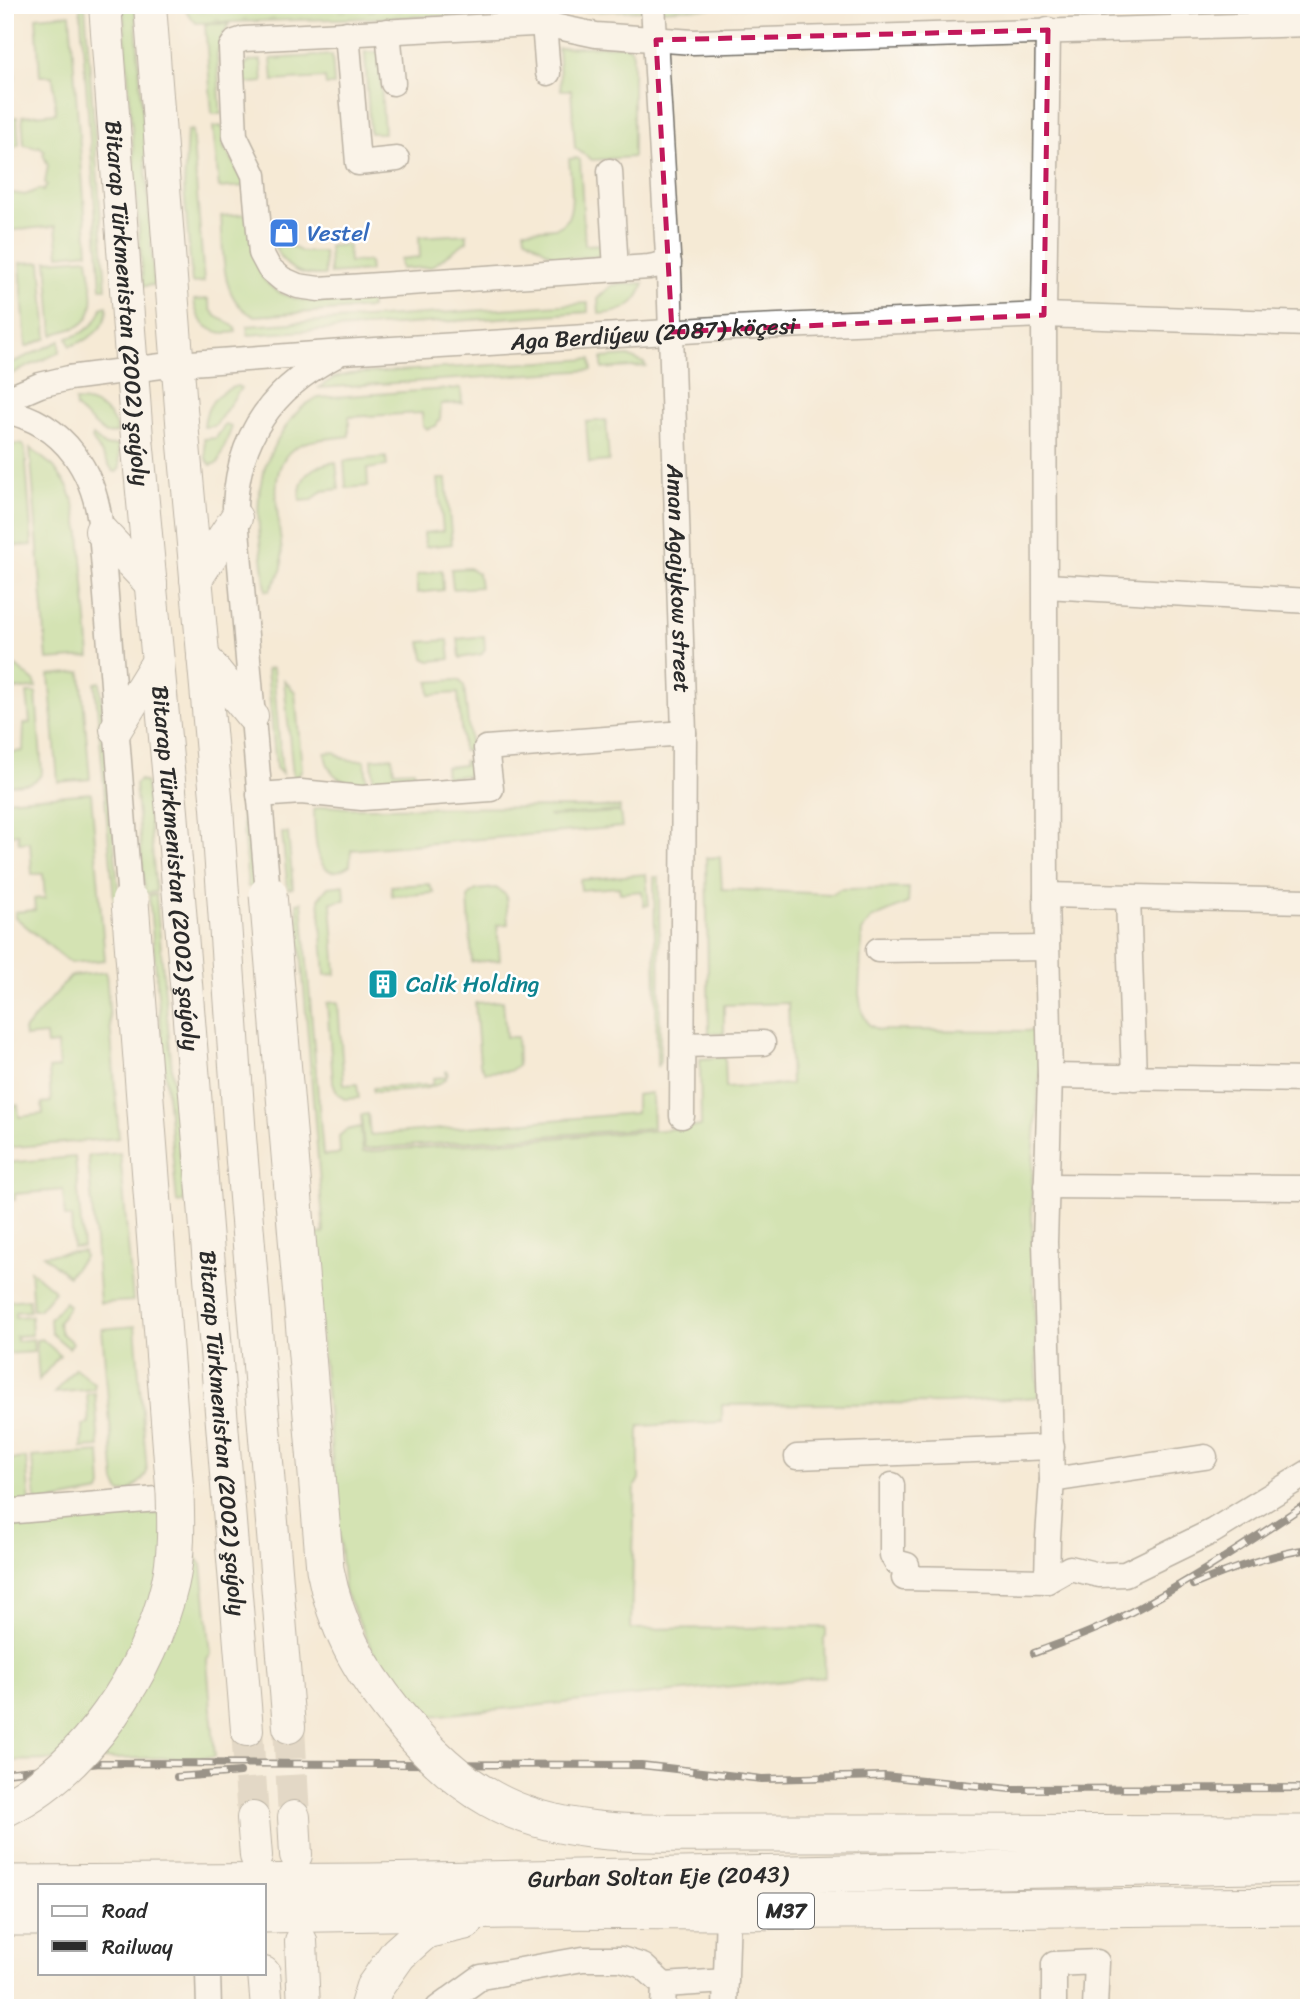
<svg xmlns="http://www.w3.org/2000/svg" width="1314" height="2013" font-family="Sriracha,sans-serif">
<defs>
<pattern id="cemetery-stones" width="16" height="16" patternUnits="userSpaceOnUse" patternTransform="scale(1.75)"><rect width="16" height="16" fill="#aadb8a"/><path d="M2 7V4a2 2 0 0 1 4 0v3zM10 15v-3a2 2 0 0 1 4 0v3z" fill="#92bc77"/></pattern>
<pattern id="park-tufts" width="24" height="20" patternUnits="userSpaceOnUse" patternTransform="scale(1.75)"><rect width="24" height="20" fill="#aadb8a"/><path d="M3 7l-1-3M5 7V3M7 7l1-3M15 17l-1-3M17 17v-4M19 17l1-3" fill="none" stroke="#92bc77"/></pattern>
</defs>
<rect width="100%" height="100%" fill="#fff"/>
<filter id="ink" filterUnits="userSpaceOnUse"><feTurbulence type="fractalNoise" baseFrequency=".0143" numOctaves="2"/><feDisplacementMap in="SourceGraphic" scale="14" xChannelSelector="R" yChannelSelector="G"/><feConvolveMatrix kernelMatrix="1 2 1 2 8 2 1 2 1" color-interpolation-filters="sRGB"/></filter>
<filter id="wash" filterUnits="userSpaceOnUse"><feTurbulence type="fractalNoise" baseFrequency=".00686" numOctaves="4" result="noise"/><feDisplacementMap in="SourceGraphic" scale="28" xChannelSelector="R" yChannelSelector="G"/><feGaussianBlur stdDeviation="1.57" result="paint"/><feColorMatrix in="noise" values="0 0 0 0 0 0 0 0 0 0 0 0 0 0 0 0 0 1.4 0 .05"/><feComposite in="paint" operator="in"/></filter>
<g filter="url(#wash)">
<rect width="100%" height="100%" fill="#f5ead5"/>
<path fill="#aadb8a" stroke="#6a835a" stroke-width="2" d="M80,5H85L106,288H101Z
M123,5H135L154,285L143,286Z
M70,14L88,252L59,255L56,226L5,231V192L25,195L40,189L43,191L47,185L45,183L48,165L43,154L45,151L39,146L37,148L24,145L22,116L56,113L53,76H40L36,17Z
M205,24H229L220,41L217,55L221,114H212Z
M5,38H12L15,78L12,88L5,92Z
M624,45L631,48L633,55V157L592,160L575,148L571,90H561L558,48Z
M365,52H379L384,133H370Z
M332,55L334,85H326L325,78L273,81L271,59Z
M261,60L263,82L241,84L243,66L250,61Z
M17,117L19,145L7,151L5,149V118Z
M222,126L224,148L242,175L245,186L219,188L213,127Z
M192,130L204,282L192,283L184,187L187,131Z
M577,158L580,160L585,245L604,244L605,256L558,259L525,237L524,230C535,229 548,230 558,227C579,220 570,176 569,159Z
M247,214L264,280C291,310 334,301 370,298L371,308L254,316C218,300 224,250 221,216Z
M467,234V241L431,267L401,269L400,259L420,257L419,237Z
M287,244L302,252H324L325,275C301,276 285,270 275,247V245Z
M348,245L349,262L369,261L370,271L330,274L329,246Z
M88,258C90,279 101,314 79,326C71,330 61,331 53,335L47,261Z
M41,262L47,338L26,347L20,263Z
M644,283C638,306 621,313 599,314L598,298L612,285Z
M208,299L211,310L216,316L235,327L236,332C212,337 196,323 194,300Z
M588,303V312L248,335L247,326Z
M107,306C108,328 89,340 70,346L67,338C85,334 97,325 102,307Z
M60,341V352L5,377V366Z
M628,356L644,363L646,366L602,369V358Z
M591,359L592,370L318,388L334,378L349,374Z
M237,386L241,388L215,426L204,427C205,406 217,392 237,386Z
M461,388L462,403L441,404L440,419L436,426L427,429L423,426L422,413L349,417V436C333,439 310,438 296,447C260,469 285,535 282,567C281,575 273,584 269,591H266C260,531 246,485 283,431C292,417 302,404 318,398Z
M75,401C95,400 115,413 117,433L105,434L76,408Z
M225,425L232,427L218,463L211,465L206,459L204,439L216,438Z
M93,436L105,446L118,445L120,467L117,472L113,471L92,439Z
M17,444L23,445L25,449L32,545L15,546L12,517H6L5,446Z
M30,448L54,467L68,487L74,503L80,534L90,657L47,660Z
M386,457L387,466L367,469L368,486L346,488L344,461Z
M336,462L339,489L322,491L312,500L300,501C298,475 312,465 336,462Z
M438,479H446L452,544L425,547L424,533L443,531Z
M469,568L478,573L480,587L453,589L451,569Z
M442,570L443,590L417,593V575Z
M484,636L485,649L482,654L460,658L458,639Z
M448,640L450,659L430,661L424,658L421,642Z
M16,666L35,682L36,688L5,690V679Z
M273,668L282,774L276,768L267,669Z
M81,672L90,779L58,782L49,675Z
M284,680L295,692L302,769L297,777H293Z
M455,680L460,681L464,686L471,750L463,751L458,693L430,695L429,682Z
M100,682L119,899L114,900L95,683Z
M27,693H36L42,772C37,787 19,784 5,785V753L23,751L24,724L30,723Z
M335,752C343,761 354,761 365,760L367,784C345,785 327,777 325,753Z
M392,757L394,771L414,770L415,780L374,784L372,759Z
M472,760L473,775L446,777L445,767L464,765V761Z
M246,772L260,886L248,887L239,779L240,775Z
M140,780L146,783L156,892L145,893L135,784Z
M91,793L105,960L70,963L15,917V912L35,910L34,899L45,898L43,874H32L30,842L19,843L18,834L5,835V800Z
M328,806L349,808L620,807V811L548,816L620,812L622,827L351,850L350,865C312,891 315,829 314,809Z
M282,833H288L293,888L288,889Z
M720,857L722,889L832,894L840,889L909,888L908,903L871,919L862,931L859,994L862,1012L869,1025L879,1030L1040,1031C1042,1083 1033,1135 1032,1187C1031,1257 1036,1327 1038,1397L947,1403L722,1405V1422L639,1426V1479L635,1486L631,1629L826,1627V1635L824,1639L825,1677L411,1718L398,1703L344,1591L312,1235L324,1233L297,903L302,902L323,1155L340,1154L339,1136L346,1130L361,1127L363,1152L661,1130L701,1126L700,1059L725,1057L726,1088L791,1084L788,1003L724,1005V1034L709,1033L706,858Z
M646,874L649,905L644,906L642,891L620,893L619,887L581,890L580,880Z
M654,877H659L660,1061L657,1067Z
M429,884L434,893L392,896L391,886Z
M344,885L345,900L331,902L336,974L325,975L319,898L328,887Z
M496,888L506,895L508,924L497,925L500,960L472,962L468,897L476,890Z
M149,895H156L184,1202L177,1203Z
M106,972L119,1138L5,1148V1118L11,1117L10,1106L18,1105L19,1117L43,1114L42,1103L51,1102L49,1069L59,1068L57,1044L47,1045L46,1035L25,1037L24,1030L71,976Z
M503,1001L506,1037H517L518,1065L510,1071L485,1072L480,1064L475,1003Z
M338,1002L344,1085L357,1084L359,1098L344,1099L337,1093L333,1082L327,1003Z
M446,1071H448C448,1094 391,1091 373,1092V1088L430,1085L433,1083V1078L446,1077Z
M652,1093L653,1128L364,1149L361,1115L368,1114L370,1135L636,1113V1095Z
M120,1153L133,1301L100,1303L88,1156Z
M75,1157L83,1247L73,1248L71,1217H65L63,1190L15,1194V1200H5V1163Z
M83,1251L84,1257L68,1276L43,1255Z
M30,1270L55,1291L39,1310H33Z
M29,1299L30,1311L15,1312V1317L31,1316L32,1335L16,1336L17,1341L33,1339L34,1352L5,1354V1301Z
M65,1302L69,1306L58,1323L61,1333L73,1343L69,1348L51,1333L50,1319Z
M135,1326L147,1472L143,1479L129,1492H120L115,1482L102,1329Z
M42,1339L60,1355L39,1380L36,1340Z
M75,1368L94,1383V1389L54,1393Z
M95,1393L99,1447L82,1448L83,1425L89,1424L87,1394Z
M100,1452L102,1487L100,1492L36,1504L32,1457Z
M26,1458L30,1504L5,1507V1460Z
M118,1512L164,1514L202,1565L211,1654L207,1660L215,1757L5,1761V1521Z"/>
<path fill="url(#cemetery-stones)" stroke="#6a835a" stroke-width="2" d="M181,5H819L196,23Z"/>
<path fill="url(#park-tufts)" stroke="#6a835a" stroke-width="2" d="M606,420L609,461L589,463L586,422Z"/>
</g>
<g filter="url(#ink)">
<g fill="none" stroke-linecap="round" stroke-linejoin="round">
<path stroke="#cdc4b3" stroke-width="32" stroke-dasharray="32 16" stroke-linecap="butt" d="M289,1727L294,1817
M247,1730L253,1818"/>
<g stroke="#726e66" stroke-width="27">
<g id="minor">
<path id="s1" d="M653,5L669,272L684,733L682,1116"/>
<path d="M544,24L548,73"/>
<path d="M1048,30L1044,315L1046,895L1050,1076L1045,1242L1052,1480L1205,1457"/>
<path d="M388,31L393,83"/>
<path d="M347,33L358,163L397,159"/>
<path d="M610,171L616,269"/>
<path d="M669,263L649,267L319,289L298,286L282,279L269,268L261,253L254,175L235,136L231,48L235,42L244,39L533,24H544L596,35L693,42L1309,24"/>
<path id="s2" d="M5,400L40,385L69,378L177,364L343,352L733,328L1044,315L1309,324"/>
<path d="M5,411C65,423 96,473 101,531L130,902"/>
<path d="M1046,586L1309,601"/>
<path d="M259,795L301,792L362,798L491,789L486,748L684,733"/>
<path d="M268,894L235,506C238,436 274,387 335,356"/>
<path d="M1046,895L1309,901"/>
<path d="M1128,897L1134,1078"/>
<path d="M878,950L1047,948"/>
<path d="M683,1045L763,1043"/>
<path d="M1050,1076L1309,1080"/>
<path d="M1046,1186L1309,1188"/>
<path d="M797,1457L1052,1447"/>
<path d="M892,1485V1555L896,1562L907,1565L904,1578L1047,1581L1048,1537L1052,1480"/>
<path d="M5,1512L157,1499"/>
<path d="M1047,1581L1070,1568L1099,1575L1125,1574L1213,1531L1309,1472"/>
<path d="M208,1973L209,2008"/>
<path d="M438,2008L481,1977L583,1959H621L643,1966L664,1985"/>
<path d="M663,2008L664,1985L726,1981"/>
<path d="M725,2008L728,1911"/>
<path d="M1054,2008V1964L1097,1962L1095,2008"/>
</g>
</g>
<g stroke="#726e66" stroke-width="34">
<g id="major">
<path id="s3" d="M105,5L137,438L172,812L247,1730"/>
<path d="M150,5L183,434L217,808L240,1137L289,1727"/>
<path d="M101,531L151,584"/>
<path d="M196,579L236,518"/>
<path d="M203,656L252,716"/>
<path d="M116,729L158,661"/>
<path d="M294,1817L296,1855"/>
<path d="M253,1818L256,1856"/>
<path d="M301,1941L304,2008"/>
<path d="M264,1973L267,2008"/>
</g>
</g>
<g stroke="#726e66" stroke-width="39">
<g id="highway">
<path d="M890,1833L1309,1834"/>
<path id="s4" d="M5,1884L370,1882L1309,1864"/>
<path d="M264,1914L509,1910L728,1911L1309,1906"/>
<path d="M5,1917H40"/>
<path d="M368,2008L374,1988L398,1954L425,1930L465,1921"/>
</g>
</g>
<use href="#minor" stroke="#fff" stroke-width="24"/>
<use href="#major" stroke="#fff" stroke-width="32"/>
<use href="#highway" stroke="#fff" stroke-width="37"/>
<g stroke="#2b2b2b" stroke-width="8">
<path id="rail" d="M1193,1585C1231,1569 1268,1555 1309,1549
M1034,1653C1058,1644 1082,1636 1105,1625C1176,1591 1243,1546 1309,1502
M5,1773L100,1763L641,1765L762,1779L884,1776L1010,1789L1309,1788
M177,1777L240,1772"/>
</g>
<use href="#rail" stroke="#fff" stroke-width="5" stroke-dasharray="16" stroke-linecap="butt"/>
<g stroke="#726e66" stroke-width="39" stroke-linecap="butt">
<path id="highway-bridge" d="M268,894L325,1569C336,1627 359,1668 396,1714C422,1746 455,1779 491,1799C562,1839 652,1833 730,1833C783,1833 836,1833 890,1833
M5,1808C87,1768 149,1671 170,1584C177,1554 176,1523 175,1493L130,902"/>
</g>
<use href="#highway-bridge" stroke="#fff" stroke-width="37"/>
</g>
</g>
<path d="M0 0H1314V2013H0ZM1048,30L1044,315L672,332L656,40Z" fill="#f5ead5" fill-opacity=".55" fill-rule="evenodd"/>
<path fill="none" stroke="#c2185b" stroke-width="5" stroke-dasharray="14 9" stroke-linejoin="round" d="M1048,30L1044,315L672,332L656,40Z"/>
<defs>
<g id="shop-square" transform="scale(1.575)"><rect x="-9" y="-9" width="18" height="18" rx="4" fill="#3f7fe0" stroke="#fff"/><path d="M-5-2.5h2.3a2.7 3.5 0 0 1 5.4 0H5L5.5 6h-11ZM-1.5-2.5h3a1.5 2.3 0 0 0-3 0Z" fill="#fff"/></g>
<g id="building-square" transform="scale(1.575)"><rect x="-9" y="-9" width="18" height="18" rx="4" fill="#0f9aa8" stroke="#fff"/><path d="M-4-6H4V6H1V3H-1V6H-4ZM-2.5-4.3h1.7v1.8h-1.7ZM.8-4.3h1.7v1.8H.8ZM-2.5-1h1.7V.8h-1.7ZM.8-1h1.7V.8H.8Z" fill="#fff"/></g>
</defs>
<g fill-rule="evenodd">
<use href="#shop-square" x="284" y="233"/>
<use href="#building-square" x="383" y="984"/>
</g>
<g text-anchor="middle" stroke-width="5" stroke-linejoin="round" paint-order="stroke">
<rect fill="#fff" stroke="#6b6b6b" stroke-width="2" x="758" y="1893.5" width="56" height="35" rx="5"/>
<g font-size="21" font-weight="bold" fill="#2b2b2b">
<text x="786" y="1918">M37</text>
</g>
<g font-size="23" fill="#366cbe" stroke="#fff" text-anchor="start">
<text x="307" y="241">Vestel</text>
</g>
<g font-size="23" fill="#2b2b2b" stroke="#fff">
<text dy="8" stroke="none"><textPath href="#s3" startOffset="299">Bitarap Türkmenistan (2002) şaýoly</textPath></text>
<text dy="8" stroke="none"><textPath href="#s2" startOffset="654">Aga Berdiýew (2087) köçesi</textPath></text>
<text dy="8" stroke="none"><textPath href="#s1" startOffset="574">Aman Agajykow street</textPath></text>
<text dy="8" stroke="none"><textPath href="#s3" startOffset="866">Bitarap Türkmenistan (2002) şaýoly</textPath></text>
<text dy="8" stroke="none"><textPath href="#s3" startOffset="1433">Bitarap Türkmenistan (2002) şaýoly</textPath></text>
<text dy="8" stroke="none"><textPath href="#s4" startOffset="653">Gurban Soltan Eje (2043)</textPath></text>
</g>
<g font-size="23" fill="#0d838f" stroke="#fff" text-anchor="start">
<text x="406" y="992">Calik Holding</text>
</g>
</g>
<rect width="1314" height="2013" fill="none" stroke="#fff" stroke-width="28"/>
<rect x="38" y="1884" width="228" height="91" fill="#ffffff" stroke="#aaaaaa" stroke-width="2"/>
<rect x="52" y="1906" width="35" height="10" fill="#ffffff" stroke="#aaaaaa" stroke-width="2"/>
<text x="102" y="1918" font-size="21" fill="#2b2b2b">Road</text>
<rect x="52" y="1941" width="35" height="10" fill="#2b2b2b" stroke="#aaaaaa" stroke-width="2"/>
<text x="102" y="1954" font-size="21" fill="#2b2b2b">Railway</text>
</svg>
